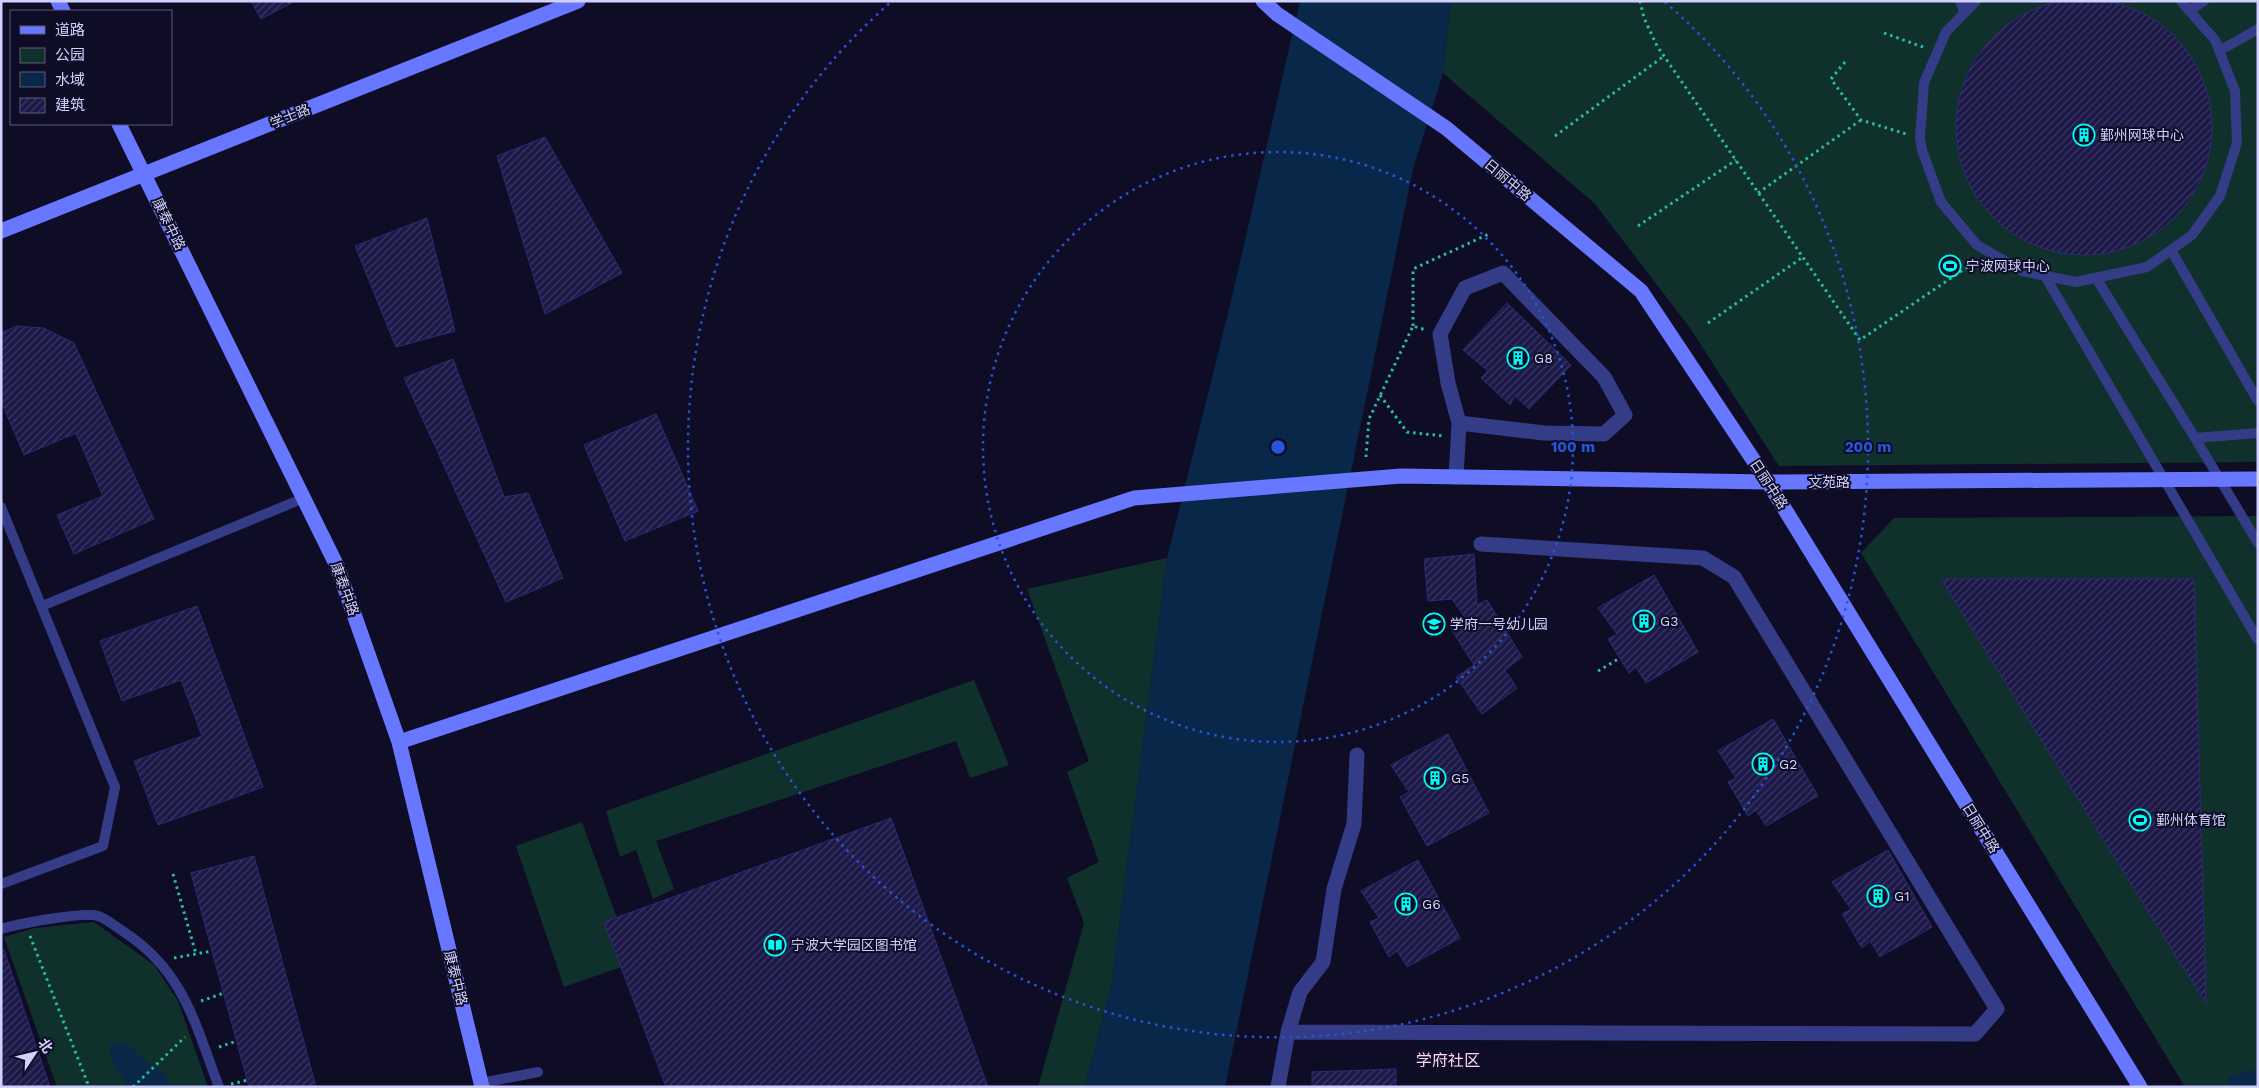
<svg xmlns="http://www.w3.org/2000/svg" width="2259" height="1088" font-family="'Work Sans','Noto Sans SC',sans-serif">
<defs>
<pattern id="building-hatch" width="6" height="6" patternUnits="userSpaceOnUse" patternTransform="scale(1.25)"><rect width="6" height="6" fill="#1c1847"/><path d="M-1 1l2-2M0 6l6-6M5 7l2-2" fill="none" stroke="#3c3963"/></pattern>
</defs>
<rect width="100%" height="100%" fill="#0e0d25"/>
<path fill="#10302b" d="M1451,1H2258V462L1779,466L1690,328L1595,204L1443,73Z
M2258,516V1087H2185L1861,553L1894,518Z
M1167,558L1112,982L1085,1087H1038L1084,923L1067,878L1099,862L1067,772L1089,761L1027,589Z
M974,680L1009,765L970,778L956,741L656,841L674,889L653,899L636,850L620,857L606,811Z
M582,822L617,918L604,922L621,967L564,987L516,846Z
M94,922L154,965L178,1001L208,1087H57L4,937L35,928Z"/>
<path fill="#092849" d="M1300,1H1451L1443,73L1413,169L1225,1087H1085L1112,982L1167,558L1232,297Z
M125,1042L153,1068L163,1070L169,1081L167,1087H129L114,1066L108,1046Z
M2252,1069L2258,1080V1087H2228V1077Z"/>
<path fill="url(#building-hatch)" stroke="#2f2975" d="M1956 127a128 128 0 1 1 256 0a128 128 0 1 1-256 0Z
M251,1H295L261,19Z
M545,137L622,273L545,314L497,156Z
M427,218L455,331L396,347L355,246Z
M1507,303L1571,365L1529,409L1515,396L1510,405L1481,378L1488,371L1463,350Z
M17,326L43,328L74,343L154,519L74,554L57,515L103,496L76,433L24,455L1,401V333Z
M453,359L504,497L528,493L563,578L506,602L404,378Z
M656,414L698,511L625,541L584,445Z
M1474,554L1477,605L1487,600L1522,657L1505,670L1517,688L1482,714L1456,677L1474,665L1451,629L1466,619L1452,599L1428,601L1424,559Z
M1654,575L1698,652L1646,683L1636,667L1629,673L1608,639L1617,634L1598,608Z
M1941,579H2194L2206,1004Z
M197,606L263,787L158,825L134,761L202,736L181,680L122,701L100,641Z
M1773,719L1818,796L1766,826L1756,810L1748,816L1728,782L1736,778L1718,751Z
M1448,734L1489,813L1427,846L1400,797L1409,792L1391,765Z
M891,818L988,1087H666L604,922Z
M1888,850L1932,927L1880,957L1870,941L1862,948L1842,914L1851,909L1832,882Z
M254,856L316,1087H249L212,951L191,873Z
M1418,860L1460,938L1407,967L1397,951L1389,957L1370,922L1379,918L1361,891Z
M4,950L50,1087H1V951Z
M1396,1069V1087H1312V1072Z"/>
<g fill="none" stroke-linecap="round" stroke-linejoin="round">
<path stroke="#27bda2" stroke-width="3" stroke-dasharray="2.5 4" stroke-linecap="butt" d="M1640,1L1644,18L1657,46L1860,340L1976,261
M1884,33L1923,47
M1845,62L1831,79L1861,120L1906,134
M1555,136L1664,56
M1758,193L1861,120
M1638,226L1736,160
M1708,323L1803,257
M1413,326V269L1489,234
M1380,395L1407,432L1443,436
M1366,457L1369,419L1413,326L1426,330
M1598,671L1620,658
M173,874L196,954
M30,936L89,1087
M174,958L212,951
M201,1001L224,993
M219,1047L237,1041
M231,1084L248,1080
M133,1087L185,1037"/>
<path stroke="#353c87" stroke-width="10" d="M1960,1L1965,13
M1976,1L1946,32L1924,83L1920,138L1922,150L1941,202L1977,245L2022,271L2076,282L2147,267L2192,235L2220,196L2237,143L2235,91L2215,40L2181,1
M2189,11L2204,1
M2219,51L2258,29
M2171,250L2258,401
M2045,276L2258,640
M2096,278L2195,438L2258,433
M2195,438L2258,543
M1,507L115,787L103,846L1,884
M42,606L304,498
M1,929C17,924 85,911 98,916C107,919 116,927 124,932C184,971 195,1024 219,1087
M481,1083L538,1072"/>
<path stroke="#353c87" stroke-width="15" d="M1456,477L1459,423L1448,383L1440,334L1465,288L1503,273L1604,377L1625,415L1604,434L1544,433L1459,423
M1288,1032L1300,992L1323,962L1334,889L1354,824L1357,755
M1278,1087L1288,1032L1975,1034L1997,1009L1734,577L1703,558L1481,544"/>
<path stroke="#6877ff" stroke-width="15" d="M58,1L63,11
M1263,1L1277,14L1446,128L1641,291L1768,482L2140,1087
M119,124L337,566L399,742L482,1087
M1,231L578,1
M399,742L1134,498L1401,476L1768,482L2258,479"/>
</g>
<g fill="none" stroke="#2655da" stroke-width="2.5" stroke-dasharray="2.5 5">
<circle cx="1278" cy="447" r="295"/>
<path d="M1665 2A590 590 0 1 1 891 2"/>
</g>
<defs>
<g id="building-ring" transform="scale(1.125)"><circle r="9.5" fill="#0e0d25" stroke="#00fcf7" stroke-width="1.5"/><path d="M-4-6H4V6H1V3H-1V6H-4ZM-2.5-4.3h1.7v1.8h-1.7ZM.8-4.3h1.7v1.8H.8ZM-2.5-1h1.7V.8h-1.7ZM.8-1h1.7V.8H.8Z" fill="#00fcf7"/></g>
<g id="stadium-ring" transform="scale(1.125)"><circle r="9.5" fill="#0e0d25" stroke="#00fcf7" stroke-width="1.5"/><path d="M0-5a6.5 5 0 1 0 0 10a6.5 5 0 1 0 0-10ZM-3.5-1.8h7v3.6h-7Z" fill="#00fcf7"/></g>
<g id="school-ring" transform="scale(1.125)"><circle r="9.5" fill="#0e0d25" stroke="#00fcf7" stroke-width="1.5"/><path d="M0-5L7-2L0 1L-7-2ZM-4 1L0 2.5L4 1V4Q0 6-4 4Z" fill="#00fcf7"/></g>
<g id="library-ring" transform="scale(1.125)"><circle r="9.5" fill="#0e0d25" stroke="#00fcf7" stroke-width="1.5"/><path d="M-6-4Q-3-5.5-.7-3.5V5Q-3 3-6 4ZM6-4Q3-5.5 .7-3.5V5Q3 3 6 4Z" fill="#00fcf7"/></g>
</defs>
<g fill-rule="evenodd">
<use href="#building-ring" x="2084" y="135"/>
<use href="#stadium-ring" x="1950" y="266"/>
<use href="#building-ring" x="1518" y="358"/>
<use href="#building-ring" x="1644" y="621"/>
<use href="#school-ring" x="1434" y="624"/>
<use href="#building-ring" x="1763" y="764"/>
<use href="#building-ring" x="1435" y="778"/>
<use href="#stadium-ring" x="2140" y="820"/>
<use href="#building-ring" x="1878" y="896"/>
<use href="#building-ring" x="1406" y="904"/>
<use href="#library-ring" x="775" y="945"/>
</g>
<g text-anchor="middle" stroke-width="4" stroke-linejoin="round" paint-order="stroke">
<g font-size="14" fill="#d1d1ff" stroke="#0e0d25">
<text transform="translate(290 116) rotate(-22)" y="5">学士路</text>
<text transform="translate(1508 180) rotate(40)" y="5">日丽中路</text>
<text transform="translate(169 224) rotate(64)" y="5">康泰中路</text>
<text x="1829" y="487">文苑路</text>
<text transform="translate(1769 484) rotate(57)" y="5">日丽中路</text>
<text transform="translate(345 589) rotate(70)" y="5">康泰中路</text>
<text transform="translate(1981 828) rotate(58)" y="5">日丽中路</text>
<text transform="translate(456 978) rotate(76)" y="5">康泰中路</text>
</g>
<g font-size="14" fill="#d1d1ff" stroke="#0e0d25" text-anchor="start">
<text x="2100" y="140">鄞州网球中心</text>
<text x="1966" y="271">宁波网球中心</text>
<text x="1534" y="363">G8</text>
<text x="1660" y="626">G3</text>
<text x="1450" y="629">学府一号幼儿园</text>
<text x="1779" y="769">G2</text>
<text x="1451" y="783">G5</text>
<text x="2156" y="825">鄞州体育馆</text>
<text x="1894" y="901">G1</text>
<text x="1422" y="909">G6</text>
<text x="791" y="950">宁波大学园区图书馆</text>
</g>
<g font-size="16" fill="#ffd3f4" stroke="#0e0d25">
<text x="1448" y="1066">学府社区</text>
</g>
</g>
<circle cx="1278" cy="447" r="8" fill="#2655da" stroke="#0e0d25" stroke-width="2.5"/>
<g font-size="15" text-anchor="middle" font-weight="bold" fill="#2655da" stroke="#0e0d25" stroke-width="4" stroke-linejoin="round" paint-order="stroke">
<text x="1573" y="452">100 m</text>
<text x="1868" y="452">200 m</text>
</g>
<rect width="2259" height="1088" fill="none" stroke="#d1d1ff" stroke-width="5"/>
<rect x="10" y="10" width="162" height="115" fill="#0e0d25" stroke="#5c5b7c"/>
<rect x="20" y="26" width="25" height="8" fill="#6877ff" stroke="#5c5b7c"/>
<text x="55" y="35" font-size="15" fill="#d1d1ff">道路</text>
<rect x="20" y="48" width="25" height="15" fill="#10302b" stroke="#5c5b7c"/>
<text x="55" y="60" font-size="15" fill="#d1d1ff">公园</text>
<rect x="20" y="72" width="25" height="15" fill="#092849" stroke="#5c5b7c"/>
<text x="55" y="85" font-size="15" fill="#d1d1ff">水域</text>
<rect x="20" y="98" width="25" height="15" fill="url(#building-hatch)" stroke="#5c5b7c"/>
<text x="55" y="110" font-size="15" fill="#d1d1ff">建筑</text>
<g transform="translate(35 1053) rotate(55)" stroke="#0e0d25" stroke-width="4" paint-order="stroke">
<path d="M0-4L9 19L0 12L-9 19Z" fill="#d1d1ff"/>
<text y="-8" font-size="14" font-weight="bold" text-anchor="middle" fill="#d1d1ff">北</text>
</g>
</svg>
